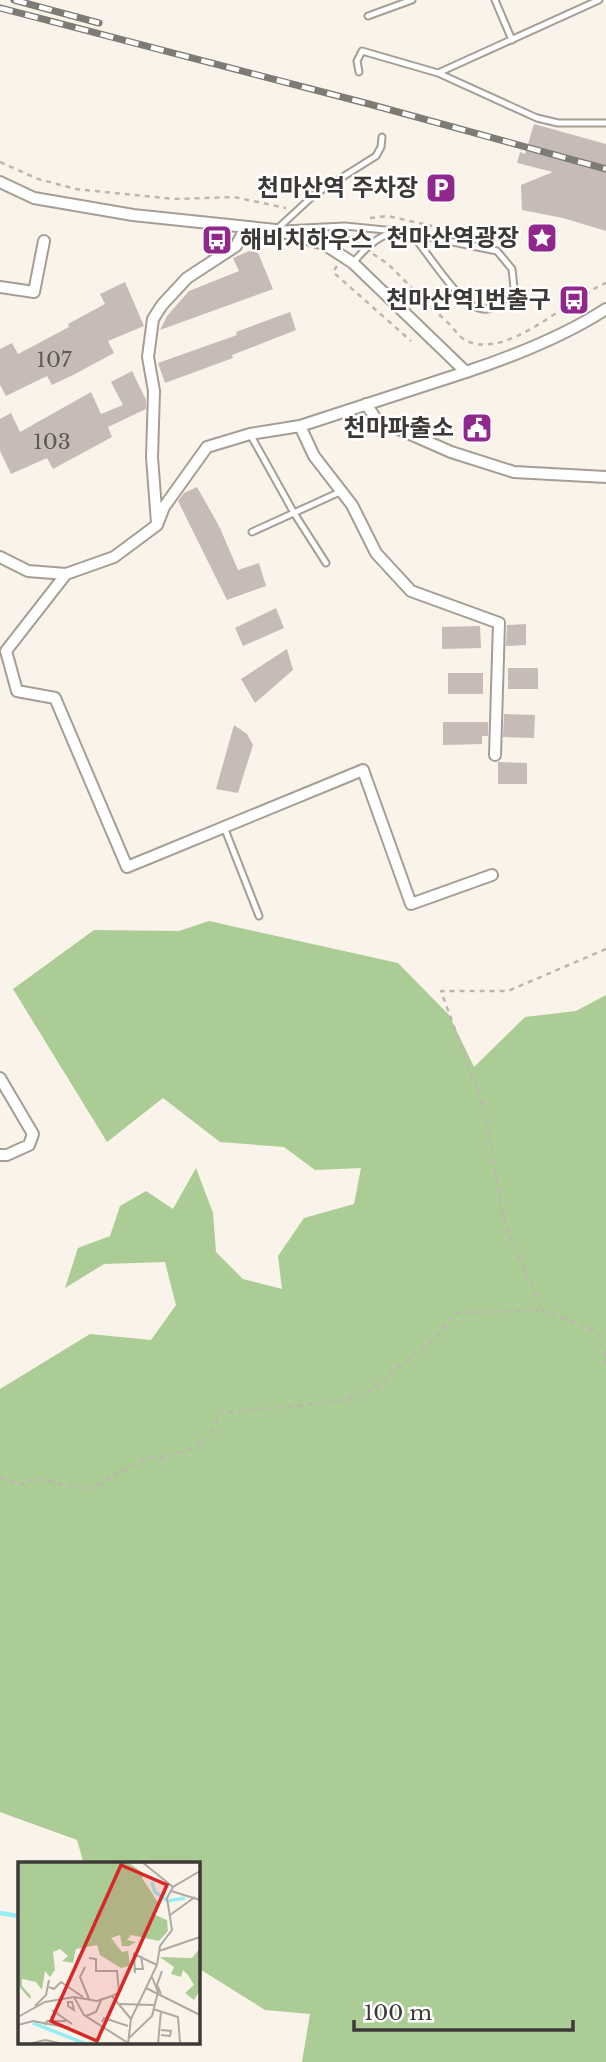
<svg xmlns="http://www.w3.org/2000/svg" width="606" height="2062" font-family="'Libre Baskerville','Noto Sans KR',serif">
<rect width="100%" height="100%" fill="#faf3e9"/>
<path fill="#accc95" d="M209,921L398,963L449,1015L474,1067L525,1017L576,1011L606,995V2062H302L310,2014L265,2010L198,1968V1864H84L77,1840L0,1812V1389L90,1334L151,1340L176,1305L165,1262L104,1264L65,1288L78,1248L110,1236L120,1206L146,1191L173,1209L196,1168L213,1213L216,1252L243,1279L282,1289L278,1256L304,1218L354,1204L361,1168L315,1170L284,1147L220,1142L163,1098L107,1142L13,989L94,930L179,931Z"/>
<g fill="none" stroke-linecap="round" stroke-linejoin="round">
<path stroke="#96eef4" stroke-width="4.5" d="M0,1913L19,1916"/>
</g>
<path fill="#c7bbb7" d="M534,124L606,144V231L563,218L522,210L521,185L553,172L517,163L520,152L525,154Z
M256,248L273,289L160,330L167,316L189,291L239,271L233,258Z
M125,282L144,326L108,341L114,353L75,374L52,385L47,376L6,396L0,385V349L12,343L18,354L69,327L68,324L105,304L100,294Z
M290,312L296,330L232,355L233,358L165,383L158,363L237,335L236,332Z
M132,371L146,400V409L108,427L112,437L53,469L47,458L11,474L0,451V419L11,413L20,432L91,392L101,414L123,405L111,382Z
M197,487L219,526L238,570L259,563L266,586L227,600L178,501L184,493Z
M276,608L284,628L243,646L235,628Z
M526,624V645L506,646L507,625Z
M480,626L481,648L442,649V627Z
M287,649L293,670L255,703L241,679Z
M508,668H538V689H508Z
M448,673H483V694H448Z
M504,714L535,715L534,738L503,737Z
M443,722H488V736H482V744L443,745Z
M234,725L247,734L253,745L238,793L216,789Z
M498,762L527,763V784H498Z"/>
<g fill="none" stroke-linecap="round" stroke-linejoin="round">
<g stroke="#a59e95" stroke-width="9">
<path id="lane" d="M495,0L512,40
M368,16L412,0
M359,72L357,61L362,51L438,73L537,118L558,123H606
M438,73L599,0
M283,229L345,226L395,231
M276,230L314,195L376,156L381,147L382,137
M353,263C365,248 384,230 404,232L497,251L512,269L514,288C486,330 463,301 442,274C432,261 422,247 412,234
M250,434L294,513L326,563
M252,532L342,491
M224,827L259,916"/>
</g>
<g stroke="#a59e95" stroke-width="14">
<path id="street" d="M0,182L34,198L133,215L276,230L324,244L353,263L466,372C514,356 563,337 606,309
M0,287L34,292L44,241
M366,404L376,419L451,452L514,472L606,477
M300,426L314,456L352,505L376,553L411,591L499,623L495,755
M157,523L152,457L154,391L148,357L153,319L162,305L187,278L236,246L246,227
M0,557L28,571L66,574L114,557L157,525L164,507L207,447L250,434L300,426L466,372
M66,574L6,651L17,691L55,698L127,867L363,770L411,904L492,875
M0,1078L33,1134L29,1145L7,1155H0"/>
</g>
<path stroke="#bcb6af" stroke-width="2.5" stroke-dasharray="5 5" stroke-linecap="butt" d="M0,162L38,179L76,189L174,199L234,197L286,208
M370,218L388,216L432,226
M347,236L360,244
M373,254L388,264C407,283 426,302 446,321C452,326 458,336 465,340C507,362 568,298 606,283
M337,266L333,272L411,341
M606,949L508,991H441L484,1109L505,1225L542,1310L589,1328L599,1335L606,1355
M606,1359V1369
M0,1478L22,1484L38,1479L89,1489L149,1457L166,1458L196,1447L210,1437L220,1413L326,1403L356,1397L377,1387L393,1371L431,1343L456,1313L542,1310"/>
<use href="#lane" stroke="#fff" stroke-width="5"/>
<use href="#street" stroke="#fff" stroke-width="10"/>
<g stroke="#7e7a74" stroke-width="7">
<path id="rail" d="M14,0L99,23
M0,8L369,104L606,169"/>
</g>
<use href="#rail" stroke="#fff" stroke-width="4.5" stroke-dasharray="13" stroke-linecap="butt"/>
</g>
<defs>
<g id="parking-square" transform="scale(1.575)"><rect x="-9" y="-9" width="18" height="18" rx="4" fill="#8f278c" stroke="#fff"/><path d="M-3.5-5.5H1a3.5 3.5 0 0 1 0 7H-1V5.5H-3.5ZM-1-3.4V-.6H.8a1.4 1.4 0 0 0 0-2.8Z" fill="#fff"/></g>
<g id="sight-square" transform="scale(1.575)"><rect x="-9" y="-9" width="18" height="18" rx="4" fill="#8f278c" stroke="#fff"/><path d="M0-6L1.8-2.2L6-1.7L2.9 1.2L3.7 5.4L0 3.3L-3.7 5.4L-2.9 1.2L-6-1.7L-1.8-2.2Z" fill="#fff"/></g>
<g id="bus-square" transform="scale(1.575)"><rect x="-9" y="-9" width="18" height="18" rx="4" fill="#8f278c" stroke="#fff"/><path d="M-5-6H5V4H4V6H2V4H-2V6H-4V4H-5ZM-3.5-4V0h7V-4ZM-3.5 1.2v1.5H-2V1.2ZM2 1.2v1.5H3.5V1.2Z" fill="#fff"/></g>
<g id="civic-square" transform="scale(1.575)"><rect x="-9" y="-9" width="18" height="18" rx="4" fill="#8f278c" stroke="#fff"/><path d="M-.6-6.5H3V-4.5H.6V-3L4-1V1h2V6H-6V1h2V-1L-.6-3ZM-1.2 2.5V6h2.4V2.5Z" fill="#fff"/></g>
</defs>
<g fill-rule="evenodd">
<use href="#parking-square" x="441" y="188"/>
<use href="#sight-square" x="542" y="238"/>
<use href="#bus-square" x="217" y="240"/>
<use href="#bus-square" x="574" y="300"/>
<use href="#civic-square" x="477" y="428"/>
</g>
<g text-anchor="middle" stroke-width="5" stroke-linejoin="round" paint-order="stroke">
<g font-size="21" fill="#5f5a56">
<text x="54" y="367">107</text>
<text x="52" y="449">103</text>
</g>
<g font-size="24" font-weight="bold" fill="#3c3936" stroke="#fff" text-anchor="end">
<text x="418" y="196">천마산역 주차장</text>
<text x="519" y="246">천마산역광장</text>
<text x="240" y="248" text-anchor="start">해비치하우스</text>
<text x="551" y="308">천마산역1번출구</text>
<text x="454" y="436">천마파출소</text>
</g>
</g>
<g transform="translate(18 1862)">
<rect width="182" height="182" fill="#faf3e9"/>
<path d="M0,0H110L126,12L124,16L141,42L137,53L149,58L150,69L141,79L113,73L109,78L118,80L111,84H104L102,73L93,76L104,90L110,89L112,104L103,106L82,93L79,83L58,87L55,101L44,99L50,94L42,87L35,90L37,108L32,115L27,109L24,128L18,120L4,117V124L13,134L12,137L0,123ZM182,86V128L176,138L167,131L176,123L170,113L165,108L163,115L153,112L156,105L142,95L174,96Z" fill="#accc95"/>
<path fill="none" stroke="#96eef4" stroke-width="3.5" d="M134,20L137,30L150,39L167,36M15,161L68,182"/>
<path fill="none" stroke="#aea9a1" stroke-width="2" d="M124,0L155,25M153,29L182,38M152,53L177,35M141,89L182,75M71,96L78,97V109H99L101,130L94,134M67,105L62,115L71,137M116,107H125L123,94M117,111L116,92L139,103M31,125L36,127L43,120L65,135M128,126L182,153M143,132L139,123L144,109M56,135L79,139L94,134L113,157M50,140H54L56,148L50,144ZM102,142L136,143M17,144L28,133L31,118M135,147L160,155L162,181M34,148L54,162M68,154L78,150L84,136M0,155L27,140L56,135L66,153L110,181M84,160L86,156L110,164M0,163L15,159L52,166M27,163L29,159H48M143,173L152,174L153,169L143,168M111,176L134,154L140,130L134,115M11,182L27,178L46,182M110,182L113,157L139,103L142,84L154,68L149,36L155,25L182,9M140,182L143,149"/>
<path fill="#d62828" fill-opacity="0.15" stroke="#d62828" stroke-width="3.5" d="M103,3L149,23L79,179L33,159Z"/>
<rect width="182" height="182" fill="none" stroke="#3c3936" stroke-width="3.5"/>
</g>
<path d="M354 2020v10h219v-10" fill="none" stroke="#3c3936" stroke-width="3.5"/>
<text x="364" y="2020" font-size="21" fill="#3c3936" stroke="#ffffff" stroke-width="5" paint-order="stroke">100 m</text>
</svg>
